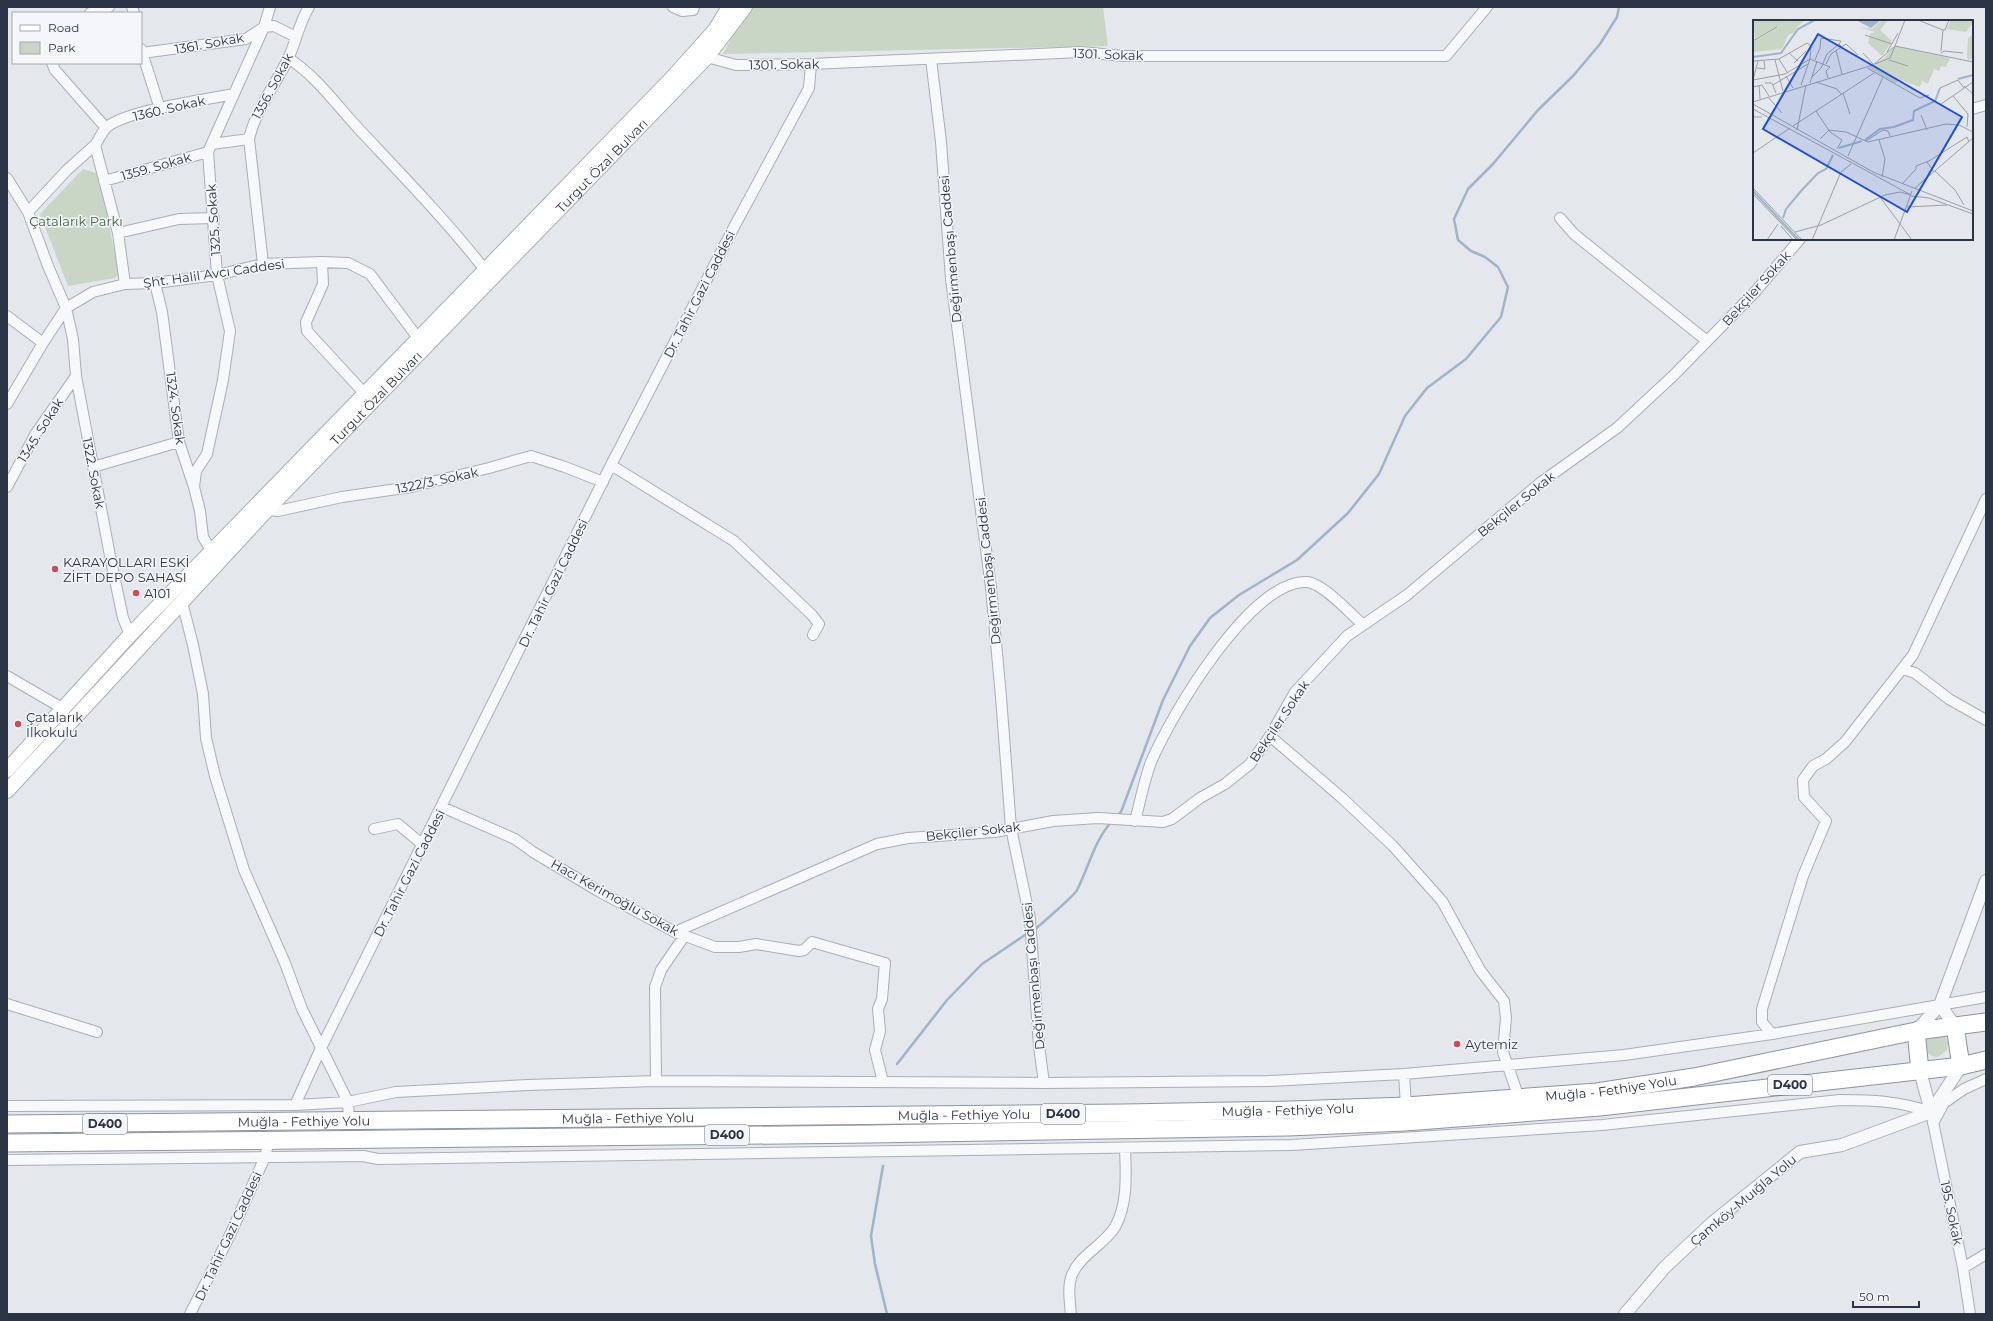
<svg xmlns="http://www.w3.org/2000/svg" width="1993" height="1321" font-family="Montserrat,sans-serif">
<rect width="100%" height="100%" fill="#e4e7ec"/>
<path fill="#c9d6c5" d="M748,7H1103L1108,46L723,54Z
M83,169L96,173L99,175L119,274L115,278L68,286L40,214Z
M1944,1035L1948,1042L1947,1050L1938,1057C1928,1057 1921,1047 1926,1037Z"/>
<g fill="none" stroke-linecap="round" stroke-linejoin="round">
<path stroke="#9fb4cc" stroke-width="2.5" d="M1117,816L1121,812L1163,700L1190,646L1210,618L1239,595L1297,560L1348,513L1379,474L1405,416L1427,388L1466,359L1501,317L1508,287L1498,267L1485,257L1471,251L1458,240L1454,219L1468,189L1493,164L1538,110L1573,76L1600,44L1617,17L1619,7
M1034,930C1039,926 1076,894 1077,890C1089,867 1094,841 1112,821
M897,1064L947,1000L982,964L1028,933
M883,1166L871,1236L875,1264L887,1314"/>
<g stroke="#a9aeb7" stroke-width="12">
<path id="minor" d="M132,7L134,13
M673,7L682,11L693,10L694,7
M90,13L109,7
M141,49L160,109
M142,53L246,39L264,27L274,26L296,37
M707,57L736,65L811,64L1081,52L1124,56H1446L1487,7
M288,58C315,75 335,103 357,127C401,174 446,220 485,270
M931,59L941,142L951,279L991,588L1001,697L1011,828L1030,919L1039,1046L1044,1083
M52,63L55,70L106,128
M1972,109L1986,105
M212,144L249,139
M7,178L28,212L48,266L66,308L73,339L76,376L111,561L123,618L130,635
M104,181L208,152
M28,212L67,170L95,145
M1560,218L1574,234L1707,341
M118,233L179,219L214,218
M322,262L348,263L370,274L418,338
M263,264L249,139C256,109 274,87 288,59C296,42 299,23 309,7
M155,283L162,312L179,442L194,487L200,511L203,537L212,552
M125,284L118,233L95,145C99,140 102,131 107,127C128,110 204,100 234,94
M7,316L43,343
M7,404L43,343L66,308L93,292L125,284L155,283L217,275L263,264L322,262L323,284L306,322L307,331L364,393
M611,465L734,541L812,615L819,624L813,635
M93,467L179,442
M7,487L36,433L76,376
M194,487L196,471L207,454L223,380L230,331L217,275L208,152L264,27L270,7
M267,510L278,511L342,497L411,487L489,468L531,456L565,467L603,482
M182,602L193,645L203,694L206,738L215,776L244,870L285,963L302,1009L348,1102L349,1121
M1903,669L1915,673L1949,699L1986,720
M7,676L62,708
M1270,736L1342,798L1393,846L1442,901L1480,970L1504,1001L1506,1018L1503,1052L1519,1098
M442,807L515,839L533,852L600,892L675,932L715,947H739L756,944L799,951L804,950L812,942L885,963L882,999L878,1009L880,1031L875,1050L883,1082
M1135,821C1140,802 1144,781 1151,762C1171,715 1250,581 1306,582C1322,582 1351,614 1363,625
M374,829L398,824L423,845
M675,932L877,844L908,838L995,832L1053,821L1098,818L1163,822L1172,819L1200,798L1225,784L1250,764L1270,736L1295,692L1347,636L1407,595L1540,483L1617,428L1674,375L1755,292L1800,239
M7,1004L97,1032
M1772,1034L1762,1022V1009L1803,876L1826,821L1804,797L1803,780L1813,766L1826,759L1845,742L1913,655L1986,499
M1404,1074L1406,1106
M656,1081L655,987L661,970L685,935
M295,1105L321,1048L611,465L734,227L809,88L811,64
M7,1106L295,1105L348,1102L396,1092L528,1085L656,1081L1044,1083L1269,1081L1404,1074L1624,1055L1772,1034L1986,997
M1933,1123L1944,1103L1964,1089L1986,1079
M7,1160L363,1156L378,1159L1292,1145L1602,1125L1840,1100C1873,1100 1899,1101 1931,1112L1963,1268L1970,1314
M1963,1268L1986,1254
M190,1314L230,1235L265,1157L269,1140
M1071,1314C1067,1279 1068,1270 1096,1247C1103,1241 1110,1235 1115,1227C1128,1204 1126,1174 1125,1149"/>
</g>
<g stroke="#a9aeb7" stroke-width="14">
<path id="tertiary" d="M1940,1005L1955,1026
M1916,1031L1940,1005L1986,881
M1920,1071L1931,1112
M1931,1112L1961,1066
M1625,1314L1665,1267L1712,1223L1800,1152L1842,1145L1931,1112"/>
</g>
<g stroke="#a9aeb7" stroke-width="16">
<g id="secondary">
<path d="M7,770L130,635L671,79L715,30L729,7"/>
<path id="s1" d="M7,791L267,510L707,57L745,7"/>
</g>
</g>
<g stroke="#8b94a3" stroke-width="19">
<g id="trunk">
<path d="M1955,1026L1961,1066"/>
<path d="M1916,1031L1920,1071"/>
<path id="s2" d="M7,1124L1125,1113L1291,1110L1406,1106L1597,1092L1694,1077L1916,1031L1986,1022"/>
<path d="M7,1143L870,1134L1288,1127L1405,1122L1600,1107L1961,1066L1986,1060"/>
</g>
</g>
<use href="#minor" stroke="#f7f8fa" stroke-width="10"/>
<use href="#tertiary" stroke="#f7f8fa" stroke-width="12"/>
<use href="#secondary" stroke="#fff" stroke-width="14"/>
<use href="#trunk" stroke="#fff" stroke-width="17"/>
</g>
<g fill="#d1495b" stroke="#f4f6f9" stroke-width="1.5">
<circle cx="55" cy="569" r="4"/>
<circle cx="136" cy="593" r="4"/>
<circle cx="18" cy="724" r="4"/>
<circle cx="1457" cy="1044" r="4"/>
</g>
<g text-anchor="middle" stroke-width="3" stroke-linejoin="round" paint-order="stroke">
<g fill="#f4f6f9" stroke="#676e7b" stroke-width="1">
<rect x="1768" y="1075" width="44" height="20" rx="3"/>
<rect x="1041" y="1104" width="44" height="20" rx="3"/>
<rect x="83" y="1114" width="44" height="20" rx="3"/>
<rect x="705" y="1125" width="44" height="20" rx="3"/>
</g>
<g font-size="12" font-weight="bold" fill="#2b3445">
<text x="1790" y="1089">D400</text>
<text x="1063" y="1118">D400</text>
<text x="105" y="1128">D400</text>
<text x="727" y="1139">D400</text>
</g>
<g font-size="13" fill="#2b3445" stroke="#f4f6f9">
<text transform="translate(209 43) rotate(-10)" y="5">1361. Sokak</text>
<text transform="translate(1108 54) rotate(2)" y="5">1301. Sokak</text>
<text transform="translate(784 64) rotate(-1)" y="5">1301. Sokak</text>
<text transform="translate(272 86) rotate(-62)" y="5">1356. Sokak</text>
<text transform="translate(169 108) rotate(-13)" y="5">1360. Sokak</text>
<text dy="5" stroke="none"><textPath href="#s1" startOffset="863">Turgut Özal Bulvarı</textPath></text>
<text transform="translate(156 166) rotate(-16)" y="5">1359. Sokak</text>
<text transform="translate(213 220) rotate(-94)" y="5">1325. Sokak</text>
<text transform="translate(950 249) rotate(-95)" y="5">Değirmenbaşı Caddesi</text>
<text transform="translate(214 273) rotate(-8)" y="5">Şht. Halil Avcı Caddesi</text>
<text transform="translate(1756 288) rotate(-48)" y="5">Bekçiler Sokak</text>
<text transform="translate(699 294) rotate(-63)" y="5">Dr. Tahir Gazi Caddesi</text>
<text dy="5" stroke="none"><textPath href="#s1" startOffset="539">Turgut Özal Bulvarı</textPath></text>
<text transform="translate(176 408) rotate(82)" y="5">1324. Sokak</text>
<text transform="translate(40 430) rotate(-58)" y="5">1345. Sokak</text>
<text transform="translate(94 473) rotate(79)" y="5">1322. Sokak</text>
<text transform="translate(437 480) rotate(-12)" y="5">1322/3. Sokak</text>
<text transform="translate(1516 504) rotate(-39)" y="5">Bekçiler Sokak</text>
<text transform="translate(988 571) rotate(-96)" y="5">Değirmenbaşı Caddesi</text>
<text transform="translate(553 583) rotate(-64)" y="5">Dr. Tahir Gazi Caddesi</text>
<text transform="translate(1279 721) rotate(-56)" y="5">Bekçiler Sokak</text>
<text transform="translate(973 831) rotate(-6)" y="5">Bekçiler Sokak</text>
<text transform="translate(409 873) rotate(-63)" y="5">Dr. Tahir Gazi Caddesi</text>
<text transform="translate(615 897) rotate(29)" y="5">Hacı Kerimoğlu Sokak</text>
<text transform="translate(1033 976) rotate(-95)" y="5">Değirmenbaşı Caddesi</text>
<text dy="5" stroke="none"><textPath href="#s2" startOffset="1605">Muğla - Fethiye Yolu</textPath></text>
<text dy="5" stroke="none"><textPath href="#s2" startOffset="1281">Muğla - Fethiye Yolu</textPath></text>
<text dy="5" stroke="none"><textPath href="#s2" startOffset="957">Muğla - Fethiye Yolu</textPath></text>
<text dy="5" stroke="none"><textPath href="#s2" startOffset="621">Muğla - Fethiye Yolu</textPath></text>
<text dy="5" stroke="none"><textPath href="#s2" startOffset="297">Muğla - Fethiye Yolu</textPath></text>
<text transform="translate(1743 1200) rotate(-40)" y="5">Çamköy-Muığla Yolu</text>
<text transform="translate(1952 1213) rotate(78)" y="5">195. Sokak</text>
<text transform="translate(228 1236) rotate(-65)" y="5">Dr. Tahir Gazi Caddesi</text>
</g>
<g font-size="13" fill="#3f6138" stroke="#f4f6f9">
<text x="76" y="226">Çatalarık Parkı</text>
</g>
<g font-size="13" fill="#2b3445" stroke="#f4f6f9" text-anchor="start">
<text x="63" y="567">KARAYOLLARI ESKİ<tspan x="63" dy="15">ZİFT DEPO SAHASI</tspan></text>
<text x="144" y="598">A101</text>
<text x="26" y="722">Çatalarık<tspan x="26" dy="15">İlkokulu</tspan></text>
<text x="1465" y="1049">Aytemiz</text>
</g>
</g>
<g transform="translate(1753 20)">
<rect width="220" height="220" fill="#e4e7ec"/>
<path d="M0,0H52L43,8L42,12L35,15L29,29L0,32V22L35,2L2,19ZM129,0H135L127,10L139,21L129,36L115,23L117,14L122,12L107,7L119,9ZM198,0H220V3L213,12L194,9ZM220,14V37L216,40L214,38L215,18ZM142,26L197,38L193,47L188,46L186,51L181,49L175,64L169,61L167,67L145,59L143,64L115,48L132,37Z" fill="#c9d6c5"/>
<path d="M103,0H128L118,8Z" fill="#9fb4cc"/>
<path fill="none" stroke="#9fb4cc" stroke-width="2" d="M0,37L28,33L45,9L62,0M205,59L220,55M112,120L127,109L141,107L160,100L161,91L182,81L187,68M86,128L109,121M0,171L46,220M30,198L33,189L48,171L65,153L73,149L80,135"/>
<path fill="none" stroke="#9a9fa9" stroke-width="1" d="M165,0L190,10M112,15L139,24M0,21L24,7M67,28L68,18L88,21L86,24M83,30L89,54M188,31L190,10H192L196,0M134,32L145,13M36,33L45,41M110,33L120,44M188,33L191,31L210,33M26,39L34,52M22,40L30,71M62,40L67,28M136,40L155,46M0,41L26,39L54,23L58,26L57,39L48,65M41,43L53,31M73,44L78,34L93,24L105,35M122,44L137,38L142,26L220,42M4,48L12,49L11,41M114,48L167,78L176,75M33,56L40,68M59,57L68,48L74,34L86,24L89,27M0,60L32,54L57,39L77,47L73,51L75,58M0,60L5,41M63,62L84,69L88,74M12,63H19L23,73M57,63L64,41M6,65L7,79M20,65L55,44M211,66L220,74M0,67L9,65L16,76M187,68L205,60L211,68M90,73L97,94M200,76L215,94L214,107M15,77L29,93M0,82L120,45L142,26L152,0M0,84L120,152L220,191M188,84L220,62M0,89L158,175M63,91L77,112L89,120L84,129M0,93L1,97H9M168,95L174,110M40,106L121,53M44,110L53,65M75,110L93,112L115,122L193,104L206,105L220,112M67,119L76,110M126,120L132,139L129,157M113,121L130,110L135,111L137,116M0,133L37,108M95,136L130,57M174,142L181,152M182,151L202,170L211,185M150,163L163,149V146L176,141L214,117L216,122M0,168L49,220M162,168L220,118M0,174L44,220M158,176L176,178L220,194M127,177L159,220M154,187L194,185M28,206L40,220M42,212L68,205L132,175L147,172L158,175M14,220L25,204M59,220L88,152L98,144M141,220L159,171"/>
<path fill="#1d4ed8" fill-opacity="0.15" stroke="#1d4ed8" stroke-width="2" d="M65,14L209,97L154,192L10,109Z"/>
<rect width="220" height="220" fill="none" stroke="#2b3445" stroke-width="2"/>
</g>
<rect width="1993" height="1321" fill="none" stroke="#2b3445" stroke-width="16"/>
<rect x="12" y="12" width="130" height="52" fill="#f4f6f9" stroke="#a4a8b1"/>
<rect x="20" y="25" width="20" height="6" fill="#ffffff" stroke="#a4a8b1"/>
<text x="48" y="32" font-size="12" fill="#2b3445">Road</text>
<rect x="20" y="42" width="20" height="12" fill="#c9d6c5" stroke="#a4a8b1"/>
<text x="48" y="52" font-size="12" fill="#2b3445">Park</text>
<path d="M1853 1301v6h66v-6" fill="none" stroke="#2b3445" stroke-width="2"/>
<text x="1859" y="1301" font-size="12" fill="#2b3445" stroke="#f4f6f9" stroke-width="3" paint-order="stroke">50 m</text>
</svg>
